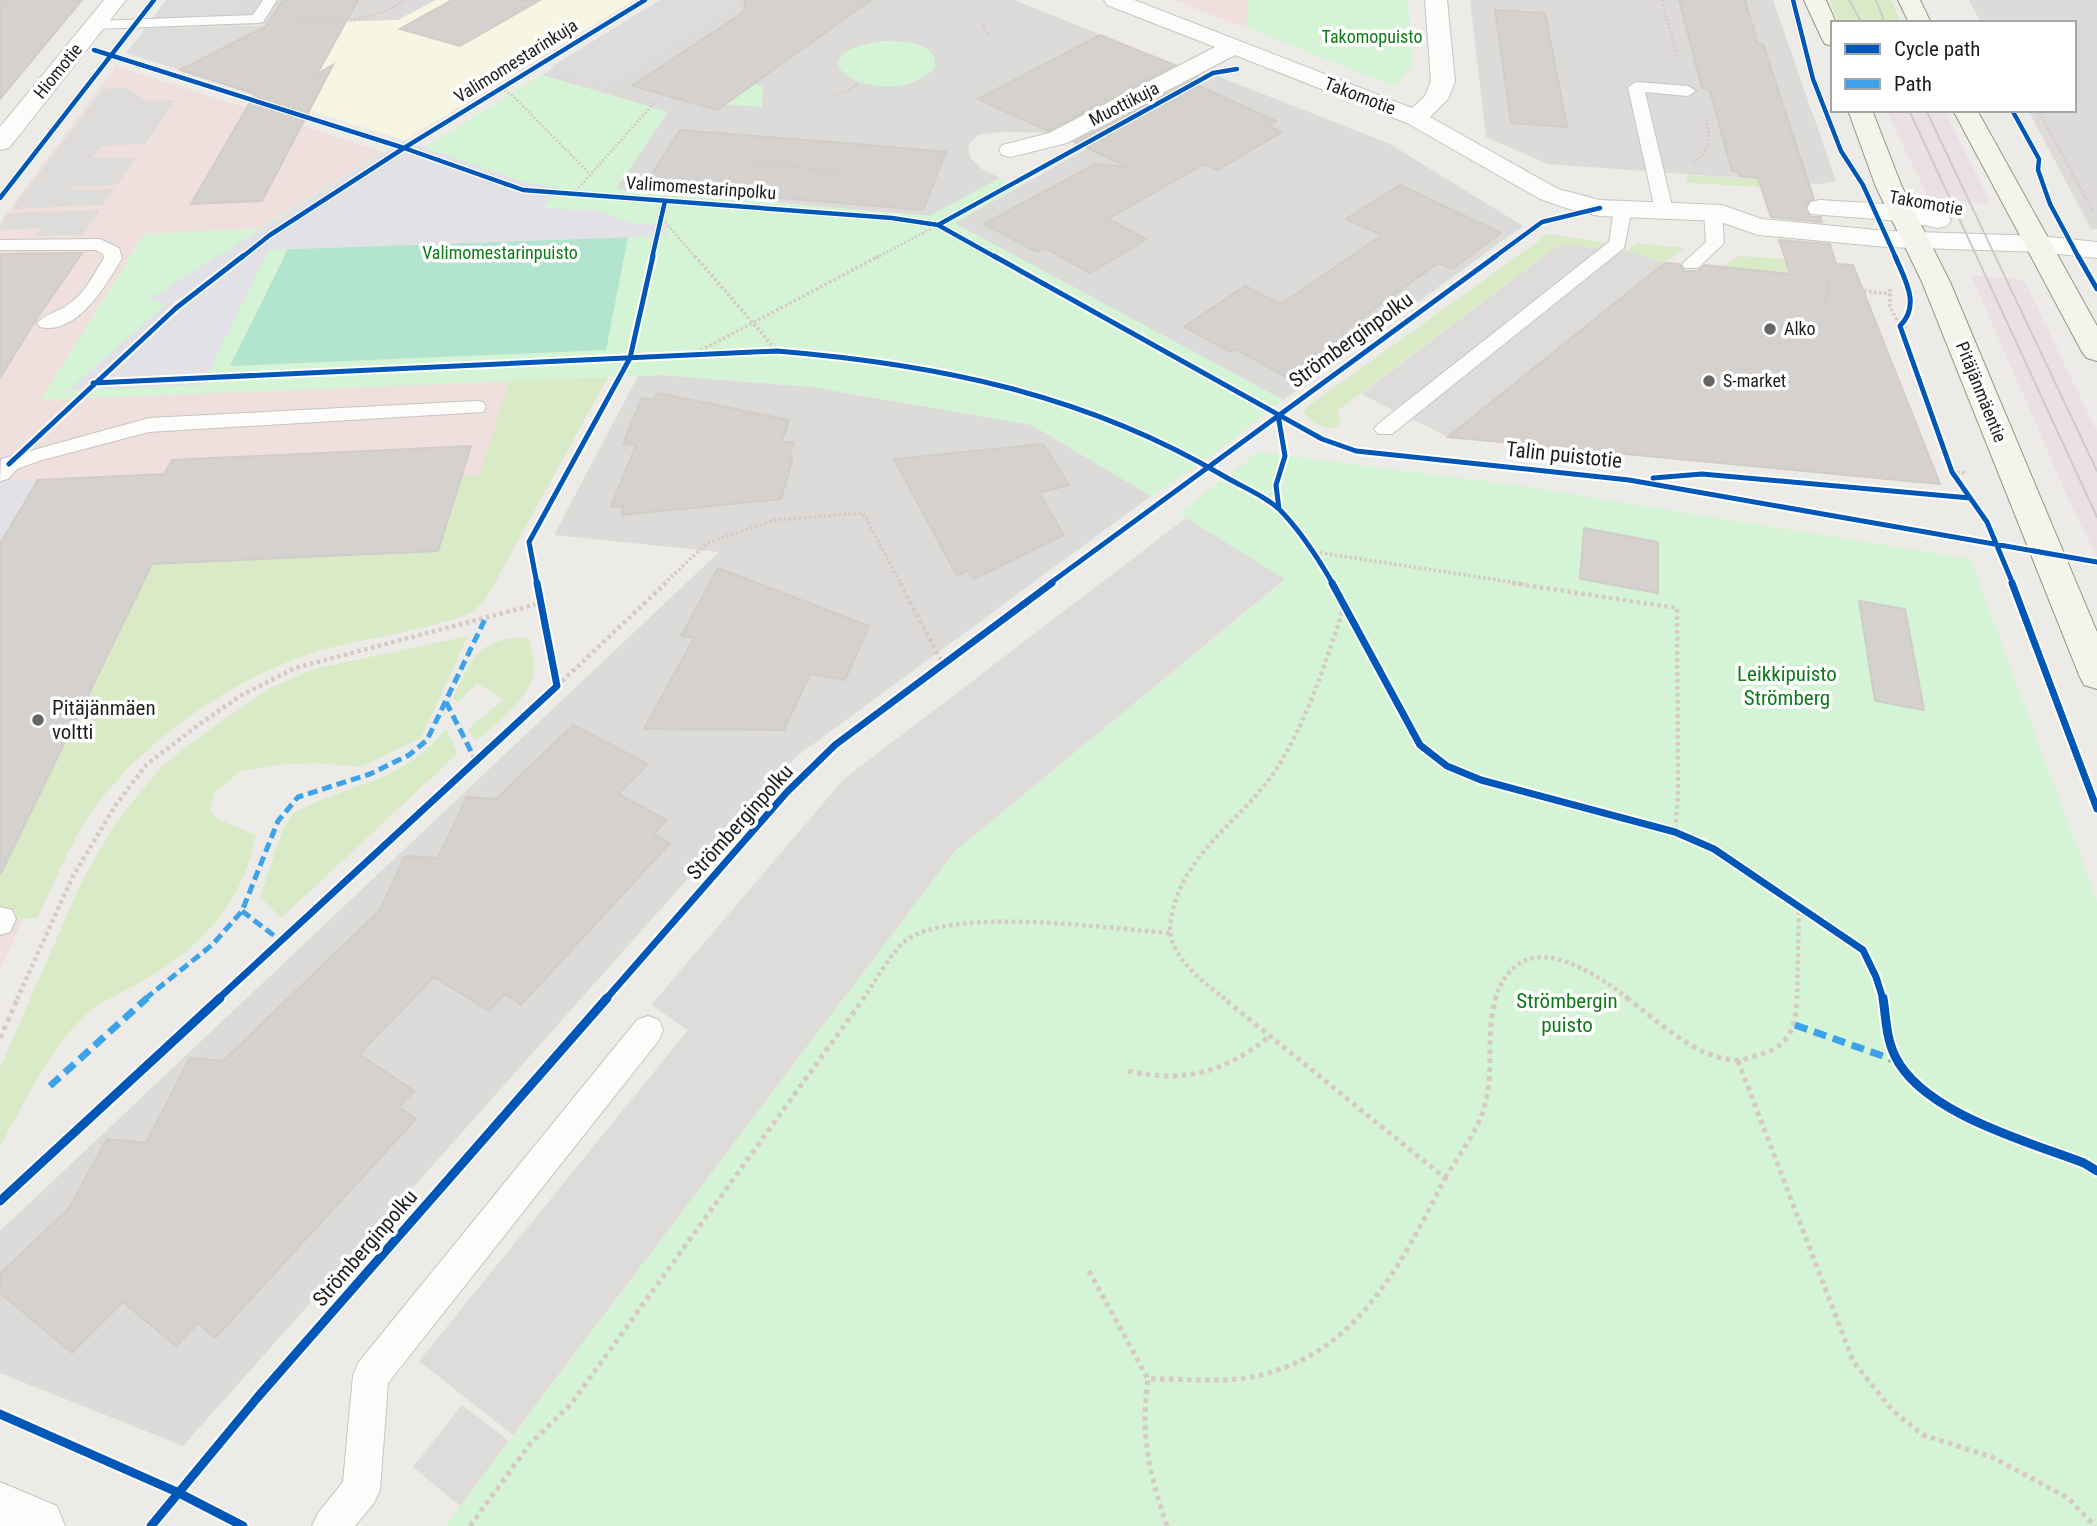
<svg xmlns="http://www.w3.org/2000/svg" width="2097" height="1526" font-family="'Roboto Condensed',sans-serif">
<rect width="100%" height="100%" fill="#edebe7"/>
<path fill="#dcdbd9" d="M166,0H436L398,20L145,29Z
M663,0H1015L1175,65L1048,133L1000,132L978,135L968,145L970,157L982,169L1000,178L930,216L615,189L668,112L542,75Z
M1470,0H1773L1836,181L1819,184L1548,164L1486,137Z
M1969,0H2097V229H2091L2028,110H2074V23H1981Z
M1217,76L1390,144L1523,226L1283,400L954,223Z
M663,375L812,387L1032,425L1151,496L797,756L183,1446L0,1373V1231L719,552L554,535L638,376Z"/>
<path fill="#efdfdd" d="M1175,0H1248L1246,28L1194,8Z
M116,66L384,152L260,228L144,234L41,400L509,381L455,563L183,576L0,970V222Z"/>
<path fill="#eae0e6" d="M1886,110H1944L1991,204L1929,199Z
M1971,275L2024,280L2097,432V557L2067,496Z"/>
<path fill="#f6f6e2" d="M436,0H634L404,140L126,53L145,29L398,20Z"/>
<path fill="#d9eac6" d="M1830,0H1891L1901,23H1839Z
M1686,175L1804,183L1782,188L1688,183Z
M1548,234L1607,243L1600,248L1560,244L1337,411L1341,419L1337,427C1325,431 1312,422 1304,413L1307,407Z
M1636,243L1684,248L1665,263L1627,251Z
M1739,256L1785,259L1790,273L1721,267Z
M608,377L486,599C482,602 478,607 474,610C453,625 371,638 341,645C249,666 144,736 90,814C69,845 54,884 37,918L0,920V875L152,564L438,551L462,476L480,474L509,381Z
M468,636L421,738L360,767L315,763L275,765L241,771L214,793L210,811L220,820L256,835C243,901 205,944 148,978C129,989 105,999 88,1013C49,1047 26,1102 0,1146V1068L81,883L114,825L162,766L206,732L270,688L314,669Z
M518,637L528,638C530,646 533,653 534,661C538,694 498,721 476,741L468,729L504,699L477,683L458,702L453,698C472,661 473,643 518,637Z
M446,729L458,753L281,918L260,897L284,826L295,812C355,781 399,785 446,729Z"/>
<path fill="#d5f3d5" d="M1248,0H1408L1413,64L1395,86L1246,28Z
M882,41C899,41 939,41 935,67C893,117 775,58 882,41Z
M721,74L763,86L762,107L716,104Z
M542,75L668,112L616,189L930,216L1000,178L1018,187L954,223L1283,400L1219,450L1151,496L1032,425L812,387L663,375L41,400L144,234L260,228L384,152L408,158Z
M1258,452L1529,487L1970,559L2097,901V1526H445L955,851L1285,580L1179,513Z"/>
<path fill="#b3e4cf" d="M628,237L606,350L230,366L288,249Z"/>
<path fill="#dddcdb" d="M168,0H242L234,12L155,18Z
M660,0H740L608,83L551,67Z
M267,25L180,70L126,53L145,29Z
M126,88L147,101L175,100L145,144L101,146L92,158H135L117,185L71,187L69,190L114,189L103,205L12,209L103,89Z
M100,210L83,235L36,236L41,228L0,230V225L8,213Z
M1560,244L1627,251L1665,263L1448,437L1361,394Z
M1186,518L1285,579L955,851L513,1435L419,1361L688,1030L651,1005L844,779Z
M462,1405L509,1441L460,1506L413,1467Z"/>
<path fill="#e2e1e6" d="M404,140L530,184L558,187L544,208L600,211L632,224L667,223L666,236L269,250L202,385L68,390L165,305L149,299Z
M38,480L14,521L0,544V481Z"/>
<path fill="#d4d1ce" stroke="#d0cdc8" stroke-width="2" d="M0,0H82L0,99Z
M283,0H358L317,74L333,65L262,201L191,204L255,94L180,70L266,26Z
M452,0H540L460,46L400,29Z
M745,0H871L717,110L632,86L744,12Z
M1679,0H1745L1758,44H1763L1814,199L1809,201L1805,209L1811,217H1821L1822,222L1771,217L1758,178L1740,176L1738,172L1732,171L1710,92L1708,88H1702Z
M1495,10L1545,13L1567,127L1511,123Z
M1100,35L1175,65L1048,131L978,99Z
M1198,77L1197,85L1276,121L1267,126L1282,132L1217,170L1204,164L1108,219L1146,239L1139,244L1090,273L1045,248L1037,252L984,224L1095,164L1128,167L1074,142Z
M680,130L832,142L946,152L923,210L644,186Z
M1400,185L1501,233L1452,269L1438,263L1342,332L1348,335L1335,344L1339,346L1292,380L1235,349L1230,352L1184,327L1245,286L1281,304L1382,235L1346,219Z
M1779,240L1830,244L1836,264L1853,265L1940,484L1448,437L1665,263L1679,264L1684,271H1698L1705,265L1790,274Z
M82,253L35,321L0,378V254Z
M658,393L789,420L782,442H794L789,458H793L781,499L622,515L623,506L611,507L636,445L623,444L642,398L652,400Z
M1043,444L1069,485L1039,493L1064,535L974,579L967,571L957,576L894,459Z
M471,446L438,551L152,564L0,875V544L38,480L164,474L172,460Z
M1584,528L1658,542V593L1580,579Z
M718,568L869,626L845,680L810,674L784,730L644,729L694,638L681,636Z
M1859,601L1905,609L1924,710L1875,701Z
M573,725L648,764L618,794L667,820L654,834L670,843L521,1005L505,994L489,1011L434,977L359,1054L414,1091L399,1107L416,1119L215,1338L198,1323L176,1346L123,1302L72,1353L0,1293V1274L69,1208L107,1139L146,1143L190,1058L223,1061L380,910L405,856L438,858L467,797L496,799Z"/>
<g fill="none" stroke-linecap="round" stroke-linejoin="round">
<g stroke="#c6c5c3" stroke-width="2">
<path id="lane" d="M263,0H277L263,22L258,23L95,29L88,25L95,21L253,15Z
M1636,82L1688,86L1696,91L1688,96L1645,92L1673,210L1664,215L1655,210L1628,87Z
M1623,204L1632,209L1624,248L1392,434H1378L1374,429L1378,424L1609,242L1614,209Z
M1713,208L1722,213L1724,243L1698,268H1684L1682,264L1706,242L1704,213Z
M100,239L119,248L122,258C107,284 77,336 40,327L37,323C44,315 57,312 66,306C84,295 93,276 104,258L103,254L96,250H0V240Z
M476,401L483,402L486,407L483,412L149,432L42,460L17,469L8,479L0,481L1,459L149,418Z
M0,907L12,910L16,919L10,932L0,935Z
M648,1016L659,1020L663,1030L659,1040L388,1383L380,1490L374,1503L355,1526H312L318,1513L343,1482L353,1376L358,1363L637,1020Z"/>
</g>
<g stroke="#c6c5c3" stroke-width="2">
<path id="street" d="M104,0H126L9,148L0,150V127Z
M1104,0H1134L1412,108L1425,96L1431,81L1425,0H1447L1455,81L1448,99L1430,117L1558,189L1600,200L1722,205L1762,219L1887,231L2039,236L2097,242V258L2039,252L1887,247L1758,235L1718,221L1600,216L1575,211L1540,199L1407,123L1235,55L1067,143L1011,157L1002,155L999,150L1002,145L1049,133L1215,47L1107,5Z
M1820,200L1901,205L1947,214L1951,220L1947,226L1938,228L1901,221L1811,214L1807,208L1811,202Z
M0,1482L57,1506L65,1526H0Z"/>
</g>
<g stroke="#94967f" stroke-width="2">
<path id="secondary" d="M1804,0H1826L1836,23H1833V46L1825,44L1822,39Z
M1898,0H1920L1931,23H1909Z
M1848,110H1872L1902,187L1950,282L2097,632V689L2084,685L2079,675L1922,282L1876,187Z
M1953,110H1977L2097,326V361L2087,358L2082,352Z"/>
</g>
<path stroke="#d6c9c6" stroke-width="2.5" stroke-dasharray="2 2" stroke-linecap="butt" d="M1662,0L1677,57
M298,22C336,21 373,23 404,0
M983,25L988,34
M501,88L511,94L590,174
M834,95L849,90L858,83
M2038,110L2093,211
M1693,163C1711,151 1711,138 1706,118
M752,165H783L839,173
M573,194L655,102
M660,216L696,258
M876,258L938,225"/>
<path stroke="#d6c9c6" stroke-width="3.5" stroke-dasharray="2.5 2.5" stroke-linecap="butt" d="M695,256L777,351
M1890,289V307L1900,326L1907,328
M1864,291L1890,294
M1822,308L1829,290L1827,281
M692,355L879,256
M1952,472L1965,473
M1315,552L1524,584
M664,584L707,543L774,520L863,513L901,584"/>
<path stroke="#d6c9c6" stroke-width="4.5" stroke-dasharray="3.5 3.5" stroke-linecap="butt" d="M900,583L943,664
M1512,583L1677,608L1678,796L1675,832
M557,686L666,583
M17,999L73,876L115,806L146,765L197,726L240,696L295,668L541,603
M863,999C873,985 891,953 904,942C948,905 1111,929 1170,933
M1225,999C1205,983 1182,967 1172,941C1168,930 1171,920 1173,909C1189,847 1247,817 1279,765C1309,716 1326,661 1344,607
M1495,999C1520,923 1588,968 1629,999
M1797,999L1799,909"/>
<path stroke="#d6c9c6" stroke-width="5" stroke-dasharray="4.5 4.5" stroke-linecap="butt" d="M1627,998C1658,1021 1697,1060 1738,1060C1746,1060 1756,1055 1764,1053C1792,1044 1796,1023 1797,998
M0,1038L18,998
M1738,1061L1853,1361L1893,1411L1923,1435L1992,1457L2068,1498L2095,1526
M1128,1071C1185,1083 1223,1073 1269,1037
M1445,1178C1461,1152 1482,1126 1487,1096C1493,1063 1486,1029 1496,998
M1089,1271L1148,1379
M470,1526L530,1444L571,1404L864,998
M1167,1526C1149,1473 1140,1435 1148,1379C1180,1378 1213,1383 1245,1378C1354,1361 1400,1267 1445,1178L1223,998"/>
<use href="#lane" fill="#fcfcfb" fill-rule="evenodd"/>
<use href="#street" fill="#fcfcfb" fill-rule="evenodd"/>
<use href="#secondary" fill="#f3f4ea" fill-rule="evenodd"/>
<path stroke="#cbcbca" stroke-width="2" d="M1849,0L1862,23
M1876,0L1885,23
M1909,110L2097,517
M1926,110L2097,471"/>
<path stroke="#3da2ea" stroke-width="5" stroke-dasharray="10 5" stroke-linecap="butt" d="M446,702L476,761
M242,911L281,941
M145,999L212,945L242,911L278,821L298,797L370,774L409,755L427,740L486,617"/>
<path stroke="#3da2ea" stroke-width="7" stroke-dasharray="13 7" stroke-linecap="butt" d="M1795,1025L1897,1061
M50,1086L147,998"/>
<g stroke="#fff" stroke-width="7">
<path id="cycleway-far3" d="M1793,0L1813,79L1841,151L1863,185L1896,258
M94,50L404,148L523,190L892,218L938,225L997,258
M2012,110L2039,159L2038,170L2050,204L2079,258
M0,198L154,0
M938,225L1213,73L1237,69
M241,258L270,235L404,148L645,0
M652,258L665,201
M1493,258L1542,222L1600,208"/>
</g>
<g stroke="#fff" stroke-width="9">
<path id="cycleway-far2" d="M994,256L1322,439L1356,451L1629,480L2097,562
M1895,256C1905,280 1921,305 1900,326L1952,472L1987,522L2013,584
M2078,256L2097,289
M93,383L777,351C935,364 1084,394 1222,475C1240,486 1266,496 1281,511C1302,533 1318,558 1333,584
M1278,415L1285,456L1276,485L1279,509
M9,464L176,308L243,256
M1653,478L1702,474L1970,498
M537,584L529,542L630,358L653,256
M1049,584L1496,256"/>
</g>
<g stroke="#fff" stroke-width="11">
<path id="cycleway-far1" d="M1332,583L1420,745L1447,766L1481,780L1675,832L1714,849L1863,950L1876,977L1883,999
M2012,583L2097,809
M218,999L557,686L537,583
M606,999L787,792L835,745L1052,583"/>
</g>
<g stroke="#fff" stroke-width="13">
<path id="cycleway" d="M1883,998C1886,1017 1886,1038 1895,1056C1922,1113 2029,1142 2084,1163L2097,1171
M0,1201L220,998
M0,1414L177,1492L243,1526
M151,1526L257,1398L607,998"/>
</g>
<use href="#cycleway-far3" stroke="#0057b8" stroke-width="4.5"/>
<use href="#cycleway-far2" stroke="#0057b8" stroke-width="5"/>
<use href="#cycleway-far1" stroke="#0057b8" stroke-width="7"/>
<use href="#cycleway" stroke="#0057b8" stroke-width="9"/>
</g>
<g fill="#676665" stroke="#fff" stroke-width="2.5">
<circle cx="1770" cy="329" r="7"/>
<circle cx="1709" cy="381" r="7"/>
<circle cx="38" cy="720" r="7"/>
</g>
<g text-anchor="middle" stroke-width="7" stroke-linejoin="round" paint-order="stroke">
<g font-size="18" fill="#0d7c17" stroke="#fff">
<text x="1372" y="43">Takomopuisto</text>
<text x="500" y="259">Valimomestarinpuisto</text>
</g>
<g font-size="18" fill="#1f1f1f" stroke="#fff">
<text transform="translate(516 61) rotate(-32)" y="6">Valimomestarinkuja</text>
<text transform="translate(58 71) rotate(-51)" y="6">Hiomotie</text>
<text transform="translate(1360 96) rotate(21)" y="6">Takomotie</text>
<text transform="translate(1124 104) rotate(-27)" y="6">Muottikuja</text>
<text transform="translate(701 188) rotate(4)" y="6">Valimomestarinpolku</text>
<text transform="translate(1926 203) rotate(10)" y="6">Takomotie</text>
<text transform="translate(1981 392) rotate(68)" y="6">Pitäjänmäentie</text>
</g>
<g font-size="18" fill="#1f1f1f" stroke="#fff" text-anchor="start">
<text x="1784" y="335">Alko</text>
<text x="1723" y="387">S-market</text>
</g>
<g font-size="21" fill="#1f1f1f" stroke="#fff">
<text transform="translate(1351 340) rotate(-36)" y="7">Strömberginpolku</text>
<text transform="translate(1564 455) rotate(6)" y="7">Talin puistotie</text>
<text transform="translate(740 822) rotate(-48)" y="7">Strömberginpolku</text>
<text transform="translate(365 1248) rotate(-49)" y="7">Strömberginpolku</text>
</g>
<g font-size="21" fill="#0d7c17" stroke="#fff">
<text x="1787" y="681">Leikkipuisto<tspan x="1787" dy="24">Strömberg</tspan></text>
<text x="1567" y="1008">Strömbergin<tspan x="1567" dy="24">puisto</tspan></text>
</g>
<g font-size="21" fill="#1f1f1f" stroke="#fff" text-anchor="start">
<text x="52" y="715">Pitäjänmäen<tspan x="52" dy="24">voltti</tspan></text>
</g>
</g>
<rect x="1831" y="21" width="245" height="91" fill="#ffffff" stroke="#a5a5a5" stroke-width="2"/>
<rect x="1845" y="44" width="35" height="10" fill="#0057b8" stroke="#a5a5a5" stroke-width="2"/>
<text x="1894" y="56" font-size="21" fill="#1f1f1f">Cycle path</text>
<rect x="1845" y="79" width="35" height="10" fill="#3da2ea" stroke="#a5a5a5" stroke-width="2"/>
<text x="1894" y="91" font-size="21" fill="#1f1f1f">Path</text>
</svg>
